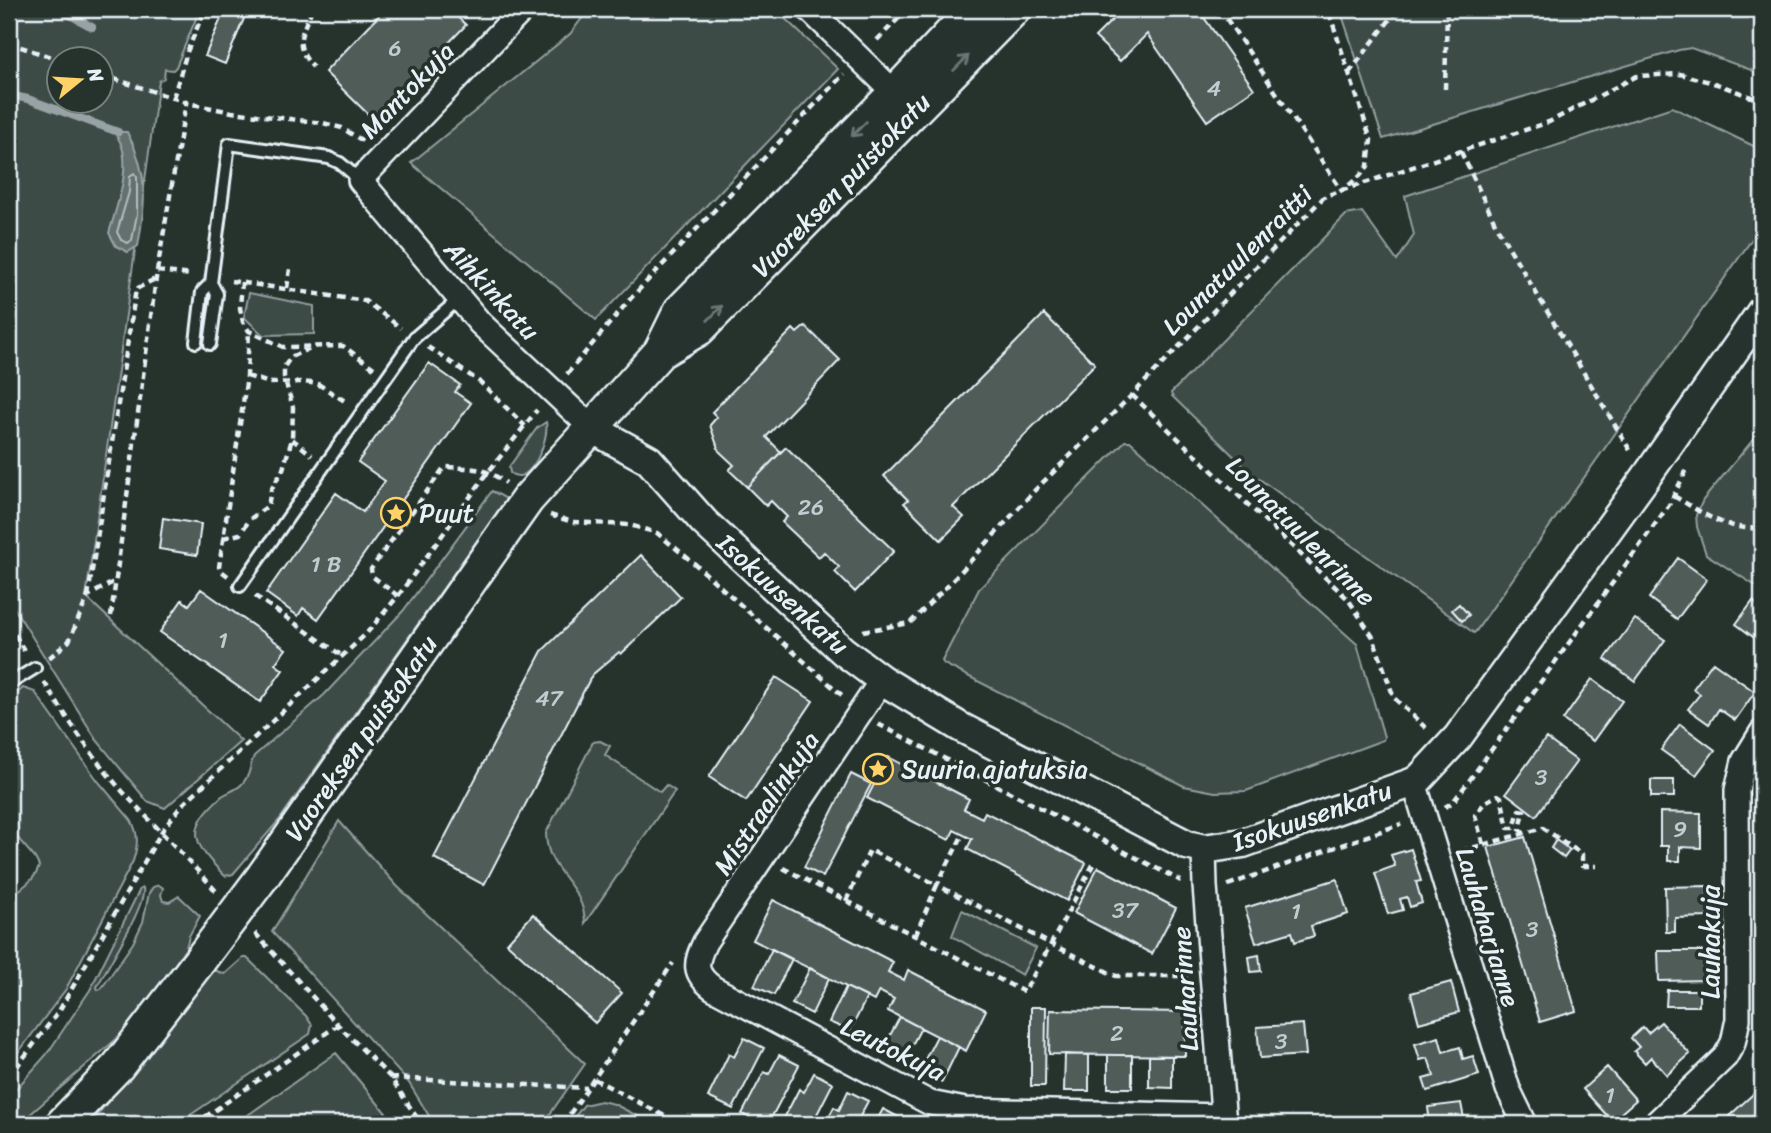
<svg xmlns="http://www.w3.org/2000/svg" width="1771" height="1133" font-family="Sriracha,sans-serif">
<rect width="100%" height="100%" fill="#26332d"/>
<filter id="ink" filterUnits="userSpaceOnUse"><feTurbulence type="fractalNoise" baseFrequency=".0143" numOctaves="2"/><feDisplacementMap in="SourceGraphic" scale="14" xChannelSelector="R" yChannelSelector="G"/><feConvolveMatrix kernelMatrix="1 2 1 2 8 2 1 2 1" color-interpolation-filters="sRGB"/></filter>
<g filter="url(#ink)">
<path fill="#3e4b47" stroke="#939ea0" stroke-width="2" fill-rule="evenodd" d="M9,9H200L176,67L173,70L165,69L164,78L159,81L86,597L241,741L165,808L147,801L96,739L9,600ZM60,60H102V102H60Z
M589,9H775L838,69L596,320L411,163L570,34Z
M1340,9H1762V74L1691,48L1679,50L1383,139Z
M1672,107L1762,150V225L1476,631L1474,633L1251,473L1172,396L1171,393L1346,215L1362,212L1397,261L1414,235L1405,196Z
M249,293L314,306V334L263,335L244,317Z
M546,422C550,438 530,489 510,473L509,467L537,428Z
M1762,429V590L1706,554L1697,527L1696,515L1703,500Z
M1125,441H1130L1357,644L1384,737L1383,740L1246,791L1215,792L1184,786L944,664L942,661L979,589Z
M492,491L505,498V501L280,819L233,874L225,876C193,844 184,829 222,796C228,792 236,790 241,785C251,775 249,767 254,756L324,695L403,611Z
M23,688L35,692L98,781L131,820C139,834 138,846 133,861L66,989L9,1065V898C20,889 36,880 39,866L35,858L9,828V700Z
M600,741L610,746L605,755L660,792L666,785L675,791L585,923C584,883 546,873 546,833L593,742Z
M339,821L397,886L585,1064L543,1124H434L409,1083L272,932Z
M159,885L163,888L161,895L163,901L169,902L179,896L200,916L189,936L186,948L165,979L121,1035L19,1124H9V1097L47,1054L90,990L140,889L143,888C147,905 106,968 97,987L98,990L101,989L133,943L143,922L149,893L153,887Z
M962,910L1036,948L1022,975L952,936Z
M243,958H247L306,1016L312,1025L310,1034L177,1124H90L214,970L225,974Z
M336,1053L395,1124H235Z
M601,1101L614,1104L653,1124H569L584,1105Z"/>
<path fill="#636f6d" stroke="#98a3a5" stroke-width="2" d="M118,132H127C149,173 146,202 138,246L128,252L116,246L109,233C117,205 135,160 116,135Z"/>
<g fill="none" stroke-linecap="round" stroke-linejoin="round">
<path stroke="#b3bdc0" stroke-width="2" d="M134,173L137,177V214L132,240L128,243L121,240L117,232L129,192L130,176Z"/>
<path stroke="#98a3a5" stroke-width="8" d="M59,9L92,27
M9,95L28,99L118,132"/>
</g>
<path fill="#505c59" stroke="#e8f1f8" stroke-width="2" d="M225,9H248L225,64L205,56Z
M385,9H449L466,25L374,120L325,72Z
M1123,9H1198L1254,89L1207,121L1147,34L1120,61L1095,37Z
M1044,314L1095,364L953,507L964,517L941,540L904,503L908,500L884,476Z
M805,326L840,360L766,437L781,452L747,487L729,470L734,465L719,451L710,425L717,417L712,412L793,329L797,333Z
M429,363L460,385L455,392L471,403L318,619L303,608L298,616L266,593L336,493L363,512L385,481L358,462Z
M786,447L894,551L855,592L835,572L839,567L824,552L819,557L782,522L787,517L771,501L766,506L747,487Z
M163,518L201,524L197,555L159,549Z
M641,555L681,597L621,654L619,652L592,675L484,885L434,858L542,651Z
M1678,558L1707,579L1677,619L1649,598Z
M201,589L286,649L275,664L283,670L260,702L160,632L182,600L189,605Z
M1753,601L1762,608V655L1755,650L1761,643L1736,624Z
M1459,604L1469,615L1462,621L1452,610Z
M1635,619L1665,640L1635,681L1605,659Z
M1713,662L1755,692L1735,720L1719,709L1709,724L1688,709L1700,694L1693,689Z
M776,677L813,701L746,801L709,777Z
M1592,679L1622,701L1593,741L1563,720Z
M1680,724L1715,750L1696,775L1661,750Z
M1546,738L1577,761L1536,816L1506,793Z
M888,757L969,799L964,809L982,818L985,812L1086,863L1067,901L967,849L972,839L954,830L949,840L867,798Z
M851,774L871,784L823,877L804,867Z
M1651,780H1674V797H1651Z
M1660,812L1701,813V848L1680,847V861H1668V846H1660Z
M1525,837L1576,1011L1540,1022L1488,847Z
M1556,840L1570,850L1564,858L1551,848Z
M1411,849L1421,881L1416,882L1422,903L1410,907L1407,897L1400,899L1403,910L1388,914L1375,873L1395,866L1391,855Z
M1098,867L1176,908L1152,954L1074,913Z
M1337,879L1348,914L1311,926L1314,936L1295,942L1292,932L1256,943L1245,908Z
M1707,886L1708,917L1675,918V932H1666L1665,887Z
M773,900L893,962L888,972L904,980L908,970L986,1010L966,1051L888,1011L894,999L879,991L874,1001L753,940Z
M533,914L622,993L595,1023L507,943Z
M772,949L792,959L774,995L754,986Z
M1658,951H1709V980L1659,981Z
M1259,955L1261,971L1251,972L1249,957Z
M810,968L829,978L812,1014L792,1004Z
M1451,982L1459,1012L1419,1023L1411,993Z
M846,987L867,997L850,1031L829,1022Z
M1667,990H1699V1006H1666Z
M1031,1007H1046L1045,1086H1031Z
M1050,1010L1185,1012V1056L1049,1054Z
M900,1017L921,1028L903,1062L882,1050Z
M1661,1022L1690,1054L1667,1075L1651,1057L1645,1063L1634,1051L1639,1047L1631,1038L1643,1027L1648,1033Z
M1303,1024L1306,1055L1260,1058L1257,1027Z
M937,1036L959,1047L942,1082L919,1071Z
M1439,1037L1443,1052L1460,1047L1463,1059L1473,1056L1479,1075L1427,1091L1423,1079L1434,1076L1428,1058L1420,1060L1415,1044Z
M744,1038L764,1048L733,1109L708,1097L729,1054L734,1057Z
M1065,1054L1089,1055V1091H1064Z
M779,1055L799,1065L768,1124H761L742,1114L764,1072L769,1074Z
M1108,1055H1132V1088H1108Z
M1149,1056H1172V1088L1149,1087Z
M1607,1067L1636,1100L1612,1121L1583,1089Z
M814,1073L833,1083L812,1124H781L799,1089L804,1092Z
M1762,1086V1124H1736L1729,1116Z
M848,1091L868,1101L856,1124H825L834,1107L839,1110Z
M1461,1103L1464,1119L1483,1117L1484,1124H1430L1428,1107Z
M883,1109L904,1120L902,1124H875Z"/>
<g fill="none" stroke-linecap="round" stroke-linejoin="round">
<g stroke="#e8f1f8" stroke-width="16">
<path id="service" d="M196,342L202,292L211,283
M210,344L217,294L211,283L229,144L329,158L340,163L360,180
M240,586L414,338L459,299
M9,684L35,668"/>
</g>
<g stroke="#e8f1f8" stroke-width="28">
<path id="minor" d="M523,9L360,180L480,323L593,429
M809,9L904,102
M882,680L705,942C695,963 693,973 713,988L930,1103L965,1110L1223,1116
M1414,782L1508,1089L1525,1124
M1204,849L1205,886L1224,1124
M1655,1124L1725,1057L1733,1043L1738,1019L1737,790L1744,761L1762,732"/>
</g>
<g stroke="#e8f1f8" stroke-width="33">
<path id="tertiary" d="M593,429L649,460L704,522L843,651L882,680L960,727L1187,845L1204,849L1243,843L1414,782L1420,778L1458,737L1646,477L1762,311"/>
</g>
<g stroke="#e8f1f8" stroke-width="37">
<path id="secondary" d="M660,352L699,329L1014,9
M263,876L527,500L660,352L680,311L895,93L974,9
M62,1124L118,1066L197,964"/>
</g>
<path stroke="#e8f1f8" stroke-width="4.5" stroke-dasharray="7 5" stroke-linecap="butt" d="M312,9C302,34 292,44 313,67
M1220,9L1342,191L1360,176L1368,166L1371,140L1328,9
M877,40L908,9
M9,43L60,60
M1349,73L1398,9
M102,75L192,104L232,112L323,123L342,128L366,143
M1445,89L1447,9
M173,98L187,52L205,9
M1461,152L1498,229L1631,452
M157,271L192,275
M231,281L365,301L401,328
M242,282L240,308L243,322L249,331L283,347L343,346L374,368
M287,288L290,269
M428,347L480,382L525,426
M567,374L631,298L844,74
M247,376L270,383L303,382L318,384L348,403
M1132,395L1348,599L1373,637L1394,698L1428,730
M292,439L312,455
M1674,496C1704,514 1726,531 1762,528
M550,515L573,522L630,525L657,533L695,564L844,697
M223,538L240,534L250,519L268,506L271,490L283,469L292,439L293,407L284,377V367L291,357L312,347
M228,576L220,570L219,567L247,376L249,331
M88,596L136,289L155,279
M255,596L344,657
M398,596L372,576L371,569L443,469L447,467C474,469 483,466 506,483
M111,616L157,271L186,103
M9,624L26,654
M863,631L910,623L956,577L1034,491L1132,395L1325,196L1549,122L1637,76L1680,74L1717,84L1762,101
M49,658L69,641L88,596L115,581
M44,682C68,719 93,759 123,792C154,825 186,857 216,891
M878,724L1181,881
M1445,807L1453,802L1471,778L1669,505L1686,471
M961,838L937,885L1051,944L1095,861
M1483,844L1475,815L1485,802L1498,795L1501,797L1508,828H1514L1519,810L1524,811L1520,830L1523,832
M1461,851L1543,828L1582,854V866H1597
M783,868L1024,992L1051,944L1116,976H1188
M1228,885L1401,824
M846,901L870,850L937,885L915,936
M255,933L338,1025L391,1078L421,1124
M9,1077L59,1011L162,831L181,806L366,634L398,596L489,471L537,410
M391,1078L587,1088
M594,1079L680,1124
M195,1124L338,1025
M563,1124L673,963"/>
<use href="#service" stroke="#26332d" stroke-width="10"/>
<use href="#minor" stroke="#26332d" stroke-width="23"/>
<use href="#tertiary" stroke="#26332d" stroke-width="28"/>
<use href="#secondary" stroke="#26332d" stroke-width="32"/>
<g stroke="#e8f1f8" stroke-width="37" stroke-linecap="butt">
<path id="secondary-bridge" d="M197,964L263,876"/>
</g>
<use href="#secondary-bridge" stroke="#26332d" stroke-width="32"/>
</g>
<defs><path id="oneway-shaft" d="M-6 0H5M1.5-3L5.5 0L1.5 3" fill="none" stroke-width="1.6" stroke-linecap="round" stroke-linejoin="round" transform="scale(1.75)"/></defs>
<g stroke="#6a7674">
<use href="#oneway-shaft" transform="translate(961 63) rotate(-45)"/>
<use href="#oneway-shaft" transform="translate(859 129) rotate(135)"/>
<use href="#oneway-shaft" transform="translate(715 313) rotate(-46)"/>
</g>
</g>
<defs>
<g id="sight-ring" transform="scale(1.575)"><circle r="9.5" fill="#26332d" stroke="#ffd166" stroke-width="1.5"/><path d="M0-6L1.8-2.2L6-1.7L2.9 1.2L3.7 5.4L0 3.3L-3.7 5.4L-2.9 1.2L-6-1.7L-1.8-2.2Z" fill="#ffd166"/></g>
</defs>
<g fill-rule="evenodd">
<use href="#sight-ring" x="396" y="513"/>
<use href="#sight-ring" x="878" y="769"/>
</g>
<g text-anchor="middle" stroke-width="7" stroke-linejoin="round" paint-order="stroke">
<g font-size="23" fill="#c2ccd0">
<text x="395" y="56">6</text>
<text x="1214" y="96">4</text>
<text x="811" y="515">26</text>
<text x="326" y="572">1 B</text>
<text x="223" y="648">1</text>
<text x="549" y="706">47</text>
<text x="1541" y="785">3</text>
<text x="1680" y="837">9</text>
<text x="1125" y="918">37</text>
<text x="1296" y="919">1</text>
<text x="1532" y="937">3</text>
<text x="1117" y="1041">2</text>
<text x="1281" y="1049">3</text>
<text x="1610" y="1103">1</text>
</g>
<g font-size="26" fill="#e8f1f8" stroke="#26332d">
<text transform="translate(407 90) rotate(-46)" y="9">Mantokuja</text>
<text transform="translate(841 185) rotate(-46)" y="9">Vuoreksen puistokatu</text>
<text transform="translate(1237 260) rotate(-45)" y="9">Lounatuulenraitti</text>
<text transform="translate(492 290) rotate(47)" y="9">Aihkinkatu</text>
<text transform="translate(1301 531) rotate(45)" y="9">Lounatuulenrinne</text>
<text transform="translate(783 594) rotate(42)" y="9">Isokuusenkatu</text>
<text transform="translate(361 738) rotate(-55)" y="9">Vuoreksen puistokatu</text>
<text transform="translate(766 803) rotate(-56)" y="9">Mistraalinkuja</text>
<text transform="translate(1312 816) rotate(-19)" y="9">Isokuusenkatu</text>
<text transform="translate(1488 927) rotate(73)" y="9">Lauhaharjanne</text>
<text transform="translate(1710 942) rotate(-90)" y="9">Lauhakuja</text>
<text transform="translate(1185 989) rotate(-94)" y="9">Lauharinne</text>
<text transform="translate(893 1049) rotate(26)" y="9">Leutokuja</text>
</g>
<g font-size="26" fill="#e8f1f8" stroke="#26332d" text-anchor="start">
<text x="419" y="522">Puut</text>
<text x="901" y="778">Suuria ajatuksia</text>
</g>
</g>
<rect width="1771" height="1133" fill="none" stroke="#26332d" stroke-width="35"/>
<rect x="18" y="18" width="1736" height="1098" fill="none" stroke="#e8f1f8" stroke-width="2.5" filter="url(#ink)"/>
<g transform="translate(80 80) rotate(72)"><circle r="33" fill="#26332d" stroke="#747f7e" stroke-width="2"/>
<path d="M0-5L12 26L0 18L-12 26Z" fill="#ffd166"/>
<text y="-10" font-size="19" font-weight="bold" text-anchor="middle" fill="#e8f1f8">N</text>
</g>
</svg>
